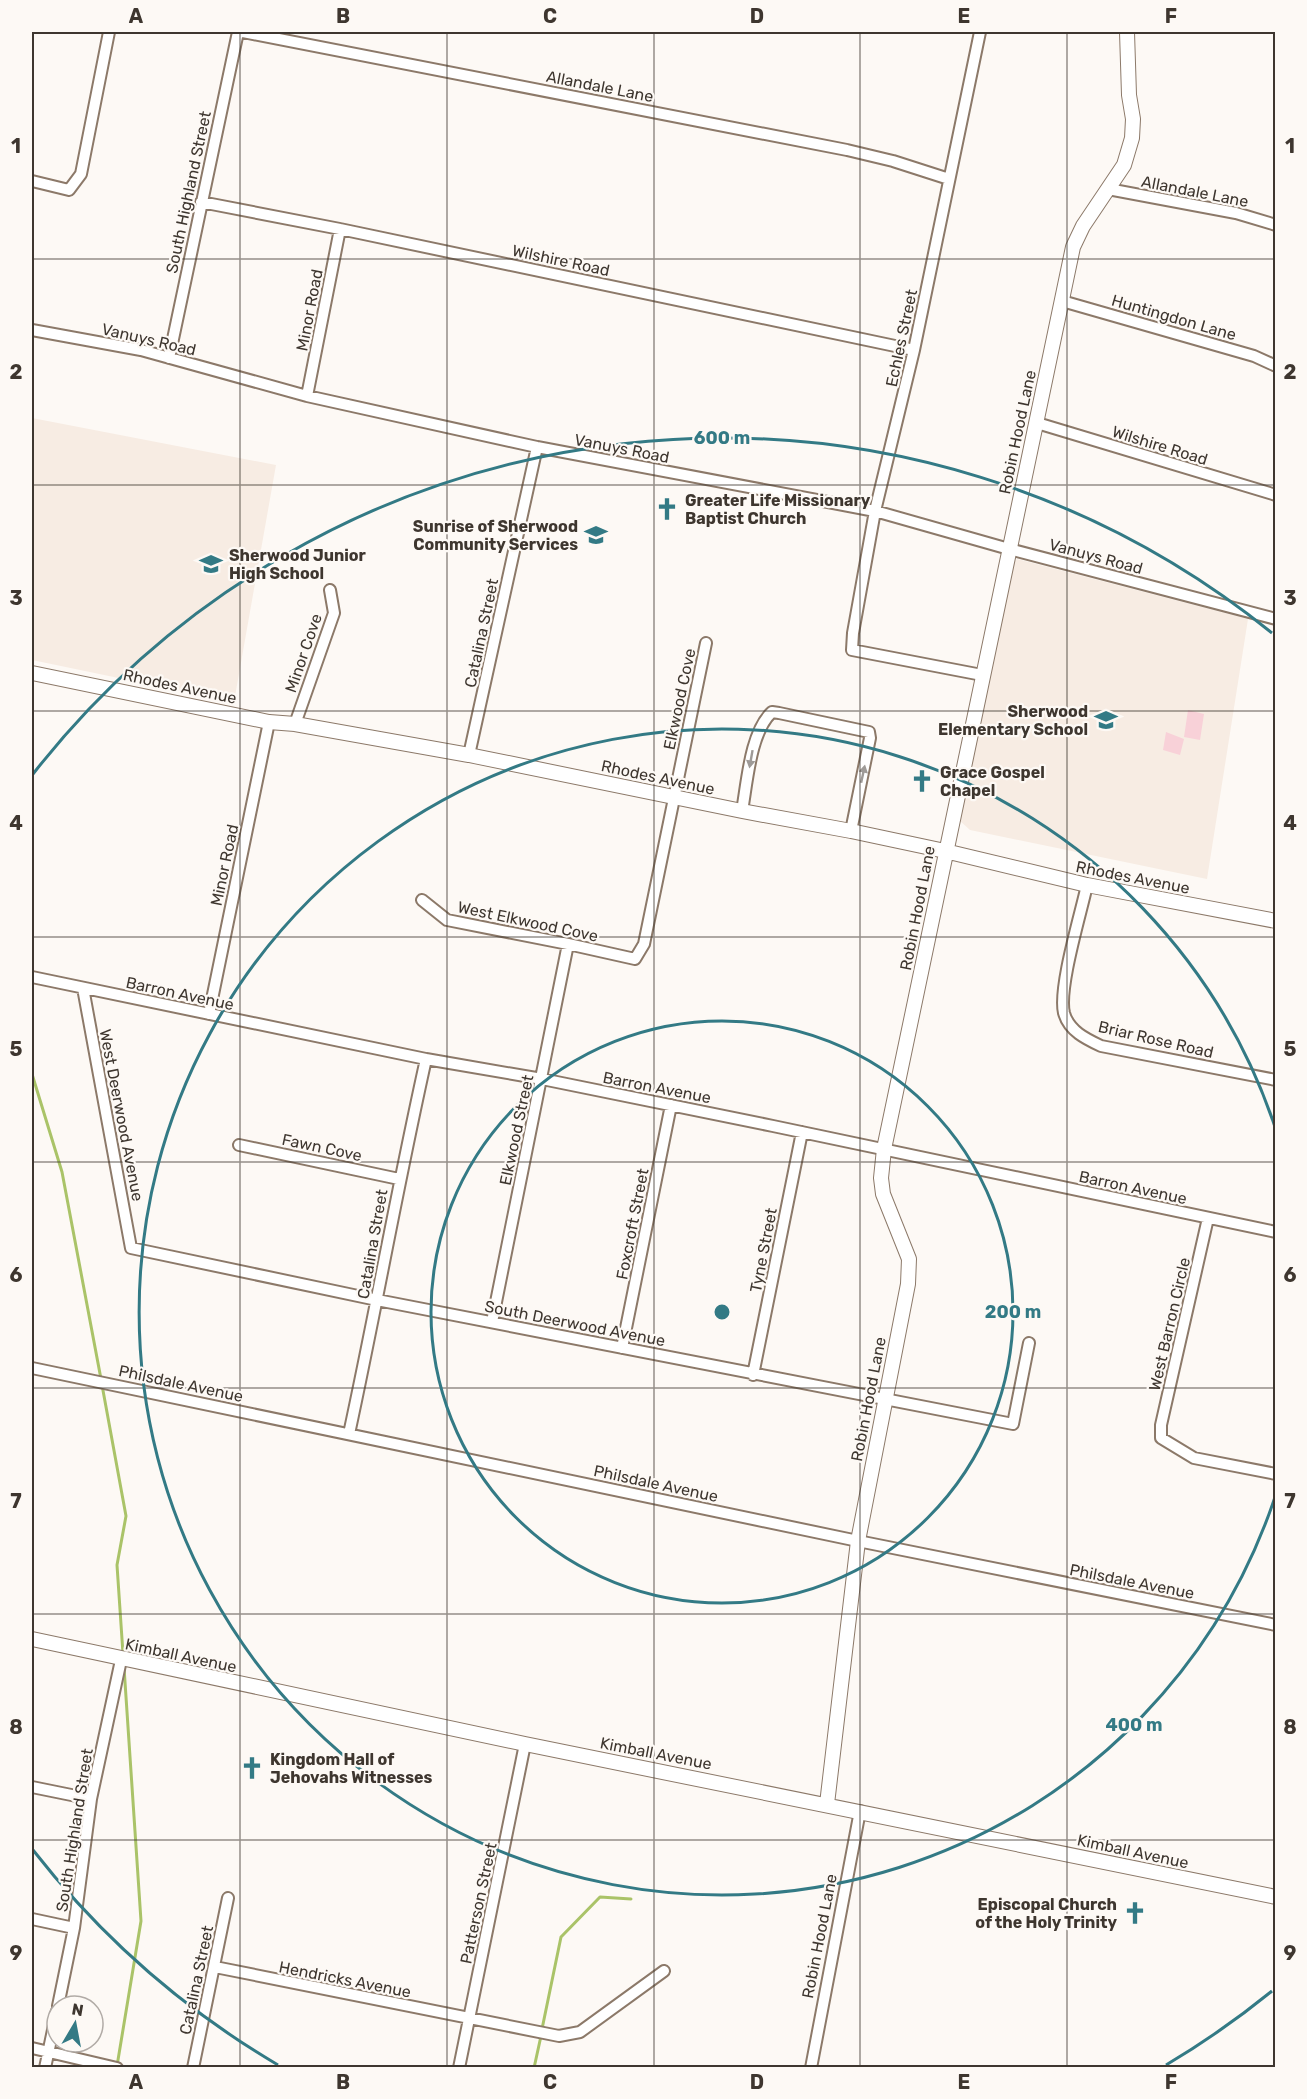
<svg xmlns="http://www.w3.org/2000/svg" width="1307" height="2099" font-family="Rubik,sans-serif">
<rect width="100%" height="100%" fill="#fdf9f5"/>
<path fill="#f7ece3" d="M32,418L276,465L234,702L32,660Z
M1017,559L1248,619L1207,879L970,830L959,820L1012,564Z"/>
<path fill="#f8d1d8" d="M1188,710L1204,714L1200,740L1184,737Z
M1166,732L1184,739L1180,755L1163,750Z"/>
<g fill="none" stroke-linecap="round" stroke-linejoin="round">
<path stroke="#aac368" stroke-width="3" d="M32,1074L62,1172L101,1379
M102,1385L126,1516L117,1565L123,1654
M542,2029L561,1937L600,1897L631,1899
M117,2066L141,1921L124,1667
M534,2068L541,2036"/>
<g stroke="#8c7969" stroke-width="14">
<path id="street" d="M243,32L847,150L893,161L949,179
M980,32L914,350L875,511L853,633L852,650L982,675
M32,181L69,190L81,174L109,32
M1108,189L1236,213L1276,225
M201,202L340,229L914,350
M1062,301L1254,356L1276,366
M32,330L141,350L307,396L537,447L875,511L1009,549L1276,619
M169,358L238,32
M307,396L340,229
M1037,423L1276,495
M295,724L334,613L330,590
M469,755L537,447
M742,811C747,784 750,732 772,712L779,713L869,732L870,738L851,831
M1087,885C1081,913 1058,988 1064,1013C1069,1031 1086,1039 1101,1046L1276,1080
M422,900L447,920L568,944L635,959L644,944L706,643
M32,977L426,1059L542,1079L773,1126L1276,1232
M83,988L131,1248L377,1300L1013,1424L1029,1343
M209,1014L269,722
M239,1145L399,1179
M1208,1218L1161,1425V1438L1194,1458L1276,1474
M492,1322L568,944
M622,1348L671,1105
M32,1368L858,1541L1276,1625
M753,1375L802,1132
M349,1434C376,1309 398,1184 426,1059
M32,1787L91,1799
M32,1919L74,1928
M215,1967L559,2036L580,2032L664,1971
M58,2006L74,1928L91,1799L121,1660
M32,2048L117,2068
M45,2068L57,2011
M193,2068L228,1898
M459,2068L525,1744
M811,2068L860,1811"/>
</g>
<g stroke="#8c7969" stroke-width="16">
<path id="secondary" d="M32,673L269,722L295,724L469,755L742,811L851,831L945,851L1087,885L1276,921
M32,1639L525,1744L1276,1897
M827,1804L858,1541L908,1284L909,1259L883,1194L881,1178L884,1149L1073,247L1083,226L1124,165L1132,138L1133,119L1129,95L1127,32"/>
</g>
<use href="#street" stroke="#fff" stroke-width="10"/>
<use href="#secondary" stroke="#fff" stroke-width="14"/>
</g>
<defs><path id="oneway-solid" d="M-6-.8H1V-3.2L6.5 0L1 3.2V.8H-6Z" transform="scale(1.5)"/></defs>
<g fill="#9e9a97">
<use href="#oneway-solid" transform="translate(751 759) rotate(100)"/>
<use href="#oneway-solid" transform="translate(863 774) rotate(-78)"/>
</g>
<path fill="none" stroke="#3e362f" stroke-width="1.5" stroke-opacity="0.55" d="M240,32V2068M447,32V2068M654,32V2068M860,32V2068M1067,32V2068M32,259H1276M32,485H1276M32,711H1276M32,937H1276M32,1162H1276M32,1388H1276M32,1614H1276M32,1840H1276"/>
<g fill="none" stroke="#337a85" stroke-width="3">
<circle cx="722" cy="1312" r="291"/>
<path d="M1275 1497A583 583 0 1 1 1275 1127"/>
<path d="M1272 1991A874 874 0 0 1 1166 2065M278 2065A874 874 0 0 1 33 1850M33 774A874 874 0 0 1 1272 633"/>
</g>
<defs>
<g id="church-bare" transform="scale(1.8)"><path d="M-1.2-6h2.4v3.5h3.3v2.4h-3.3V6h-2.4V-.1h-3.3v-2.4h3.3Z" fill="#337a85" stroke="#fdf9f5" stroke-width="2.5" paint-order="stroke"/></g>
<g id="school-bare" transform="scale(1.8)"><path d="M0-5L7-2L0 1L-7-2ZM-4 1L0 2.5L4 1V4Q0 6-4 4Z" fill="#337a85" stroke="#fdf9f5" stroke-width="2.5" paint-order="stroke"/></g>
</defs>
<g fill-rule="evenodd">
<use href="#church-bare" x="667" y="509"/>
<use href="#school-bare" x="596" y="535"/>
<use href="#school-bare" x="211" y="564"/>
<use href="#school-bare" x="1106" y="720"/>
<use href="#church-bare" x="922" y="781"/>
<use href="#church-bare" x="252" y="1768"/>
<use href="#church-bare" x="1135" y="1913"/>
</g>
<g text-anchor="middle" stroke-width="4.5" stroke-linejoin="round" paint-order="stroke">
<g font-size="16" fill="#3e362f" stroke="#fdf9f5">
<text transform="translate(600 86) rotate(11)" y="6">Allandale Lane</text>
<text transform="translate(1195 191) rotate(11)" y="6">Allandale Lane</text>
<text transform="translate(188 192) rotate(-78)" y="6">South Highland Street</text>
<text transform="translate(561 260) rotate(12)" y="6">Wilshire Road</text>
<text transform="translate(309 310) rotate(-79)" y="6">Minor Road</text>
<text transform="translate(1174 317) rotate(16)" y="6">Huntingdon Lane</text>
<text transform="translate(901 338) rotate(-78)" y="6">Echles Street</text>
<text transform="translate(149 339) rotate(13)" y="6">Vanuys Road</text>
<text transform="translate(1017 432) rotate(-78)" y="6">Robin Hood Lane</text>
<text transform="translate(1160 445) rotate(17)" y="6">Wilshire Road</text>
<text transform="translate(622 448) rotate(11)" y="6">Vanuys Road</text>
<text transform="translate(1096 556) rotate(15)" y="6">Vanuys Road</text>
<text transform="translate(481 633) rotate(-78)" y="6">Catalina Street</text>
<text transform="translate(303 653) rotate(-71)" y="6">Minor Cove</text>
<text transform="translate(180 686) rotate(12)" y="6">Rhodes Avenue</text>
<text transform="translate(679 699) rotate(-78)" y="6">Elkwood Cove</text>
<text transform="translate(658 777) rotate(12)" y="6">Rhodes Avenue</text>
<text transform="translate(224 865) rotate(-78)" y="6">Minor Road</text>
<text transform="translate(1133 877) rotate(11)" y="6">Rhodes Avenue</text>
<text transform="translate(917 908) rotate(-79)" y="6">Robin Hood Lane</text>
<text transform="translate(528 921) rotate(12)" y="6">West Elkwood Cove</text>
<text transform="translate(180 993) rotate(12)" y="6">Barron Avenue</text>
<text transform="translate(1156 1039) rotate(13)" y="6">Briar Rose Road</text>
<text transform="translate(657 1087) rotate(11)" y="6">Barron Avenue</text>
<text transform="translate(122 1115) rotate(79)" y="6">West Deerwood Avenue</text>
<text transform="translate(516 1130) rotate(-78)" y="6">Elkwood Street</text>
<text transform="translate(322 1147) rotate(12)" y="6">Fawn Cove</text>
<text transform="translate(1133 1187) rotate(12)" y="6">Barron Avenue</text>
<text transform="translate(632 1224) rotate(-79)" y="6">Foxcroft Street</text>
<text transform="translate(372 1244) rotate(-80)" y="6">Catalina Street</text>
<text transform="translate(763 1250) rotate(-79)" y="6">Tyne Street</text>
<text transform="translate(575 1323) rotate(11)" y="6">South Deerwood Avenue</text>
<text transform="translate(1169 1324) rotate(-77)" y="6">West Barron Circle</text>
<text transform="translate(181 1383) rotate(12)" y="6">Philsdale Avenue</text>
<text transform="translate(868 1399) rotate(-79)" y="6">Robin Hood Lane</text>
<text transform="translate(656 1483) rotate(12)" y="6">Philsdale Avenue</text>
<text transform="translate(1132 1581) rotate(11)" y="6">Philsdale Avenue</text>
<text transform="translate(181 1655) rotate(12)" y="6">Kimball Avenue</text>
<text transform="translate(656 1753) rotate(11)" y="6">Kimball Avenue</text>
<text transform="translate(74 1830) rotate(-81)" y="6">South Highland Street</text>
<text transform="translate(1133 1851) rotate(12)" y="6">Kimball Avenue</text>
<text transform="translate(478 1903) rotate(-78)" y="6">Patterson Street</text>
<text transform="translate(819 1936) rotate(-79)" y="6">Robin Hood Lane</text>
<text transform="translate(345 1979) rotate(11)" y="6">Hendricks Avenue</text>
<text transform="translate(196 1980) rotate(-78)" y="6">Catalina Street</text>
</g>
<g font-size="16" font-weight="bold" fill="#3e362f" stroke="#fdf9f5" text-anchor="start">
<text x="685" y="506">Greater Life Missionary<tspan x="685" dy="18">Baptist Church</tspan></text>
<text x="578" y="532" text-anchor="end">Sunrise of Sherwood<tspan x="578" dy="18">Community Services</tspan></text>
<text x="229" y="561">Sherwood Junior<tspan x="229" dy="18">High School</tspan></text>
<text x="1088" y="717" text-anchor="end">Sherwood<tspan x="1088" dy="18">Elementary School</tspan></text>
<text x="940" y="778">Grace Gospel<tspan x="940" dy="18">Chapel</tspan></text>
<text x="270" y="1765">Kingdom Hall of<tspan x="270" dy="18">Jehovahs Witnesses</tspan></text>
<text x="1117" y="1910" text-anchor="end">Episcopal Church<tspan x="1117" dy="18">of the Holy Trinity</tspan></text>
</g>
</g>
<circle cx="722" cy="1312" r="9" fill="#337a85" stroke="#fdf9f5" stroke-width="3"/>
<g font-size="18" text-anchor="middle" font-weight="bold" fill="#337a85" stroke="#fdf9f5" stroke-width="4.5" stroke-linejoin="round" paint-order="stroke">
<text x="722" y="444">600 m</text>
<text x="1013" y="1318">200 m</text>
<text x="1134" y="1731">400 m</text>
</g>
<rect width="1307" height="2099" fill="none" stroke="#fdf9f5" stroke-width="66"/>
<g transform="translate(75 2024) rotate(10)"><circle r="28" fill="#fdf9f5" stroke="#b1aba6" stroke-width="1.5"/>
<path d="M0-4.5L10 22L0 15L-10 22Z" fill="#337a85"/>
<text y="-9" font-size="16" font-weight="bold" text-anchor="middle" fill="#3e362f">N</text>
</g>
<rect x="33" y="33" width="1241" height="2033" fill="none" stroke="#3e362f" stroke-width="2"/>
<g font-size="20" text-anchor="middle" font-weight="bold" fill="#3e362f">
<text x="136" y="23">A</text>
<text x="343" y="23">B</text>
<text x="550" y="23">C</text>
<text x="757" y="23">D</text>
<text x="964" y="23">E</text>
<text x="1171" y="23">F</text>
<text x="16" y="153">1</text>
<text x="1290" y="153">1</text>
<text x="16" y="379">2</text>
<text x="1290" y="379">2</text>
<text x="16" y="605">3</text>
<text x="1290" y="605">3</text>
<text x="16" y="830">4</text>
<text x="1290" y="830">4</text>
<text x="16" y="1056">5</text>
<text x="1290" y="1056">5</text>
<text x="16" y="1282">6</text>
<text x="1290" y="1282">6</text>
<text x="16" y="1508">7</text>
<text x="1290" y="1508">7</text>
<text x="16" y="1734">8</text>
<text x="1290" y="1734">8</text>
<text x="16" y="1960">9</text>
<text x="1290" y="1960">9</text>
<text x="136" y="2089">A</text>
<text x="343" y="2089">B</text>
<text x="550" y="2089">C</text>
<text x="757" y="2089">D</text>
<text x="964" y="2089">E</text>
<text x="1171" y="2089">F</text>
</g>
</svg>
